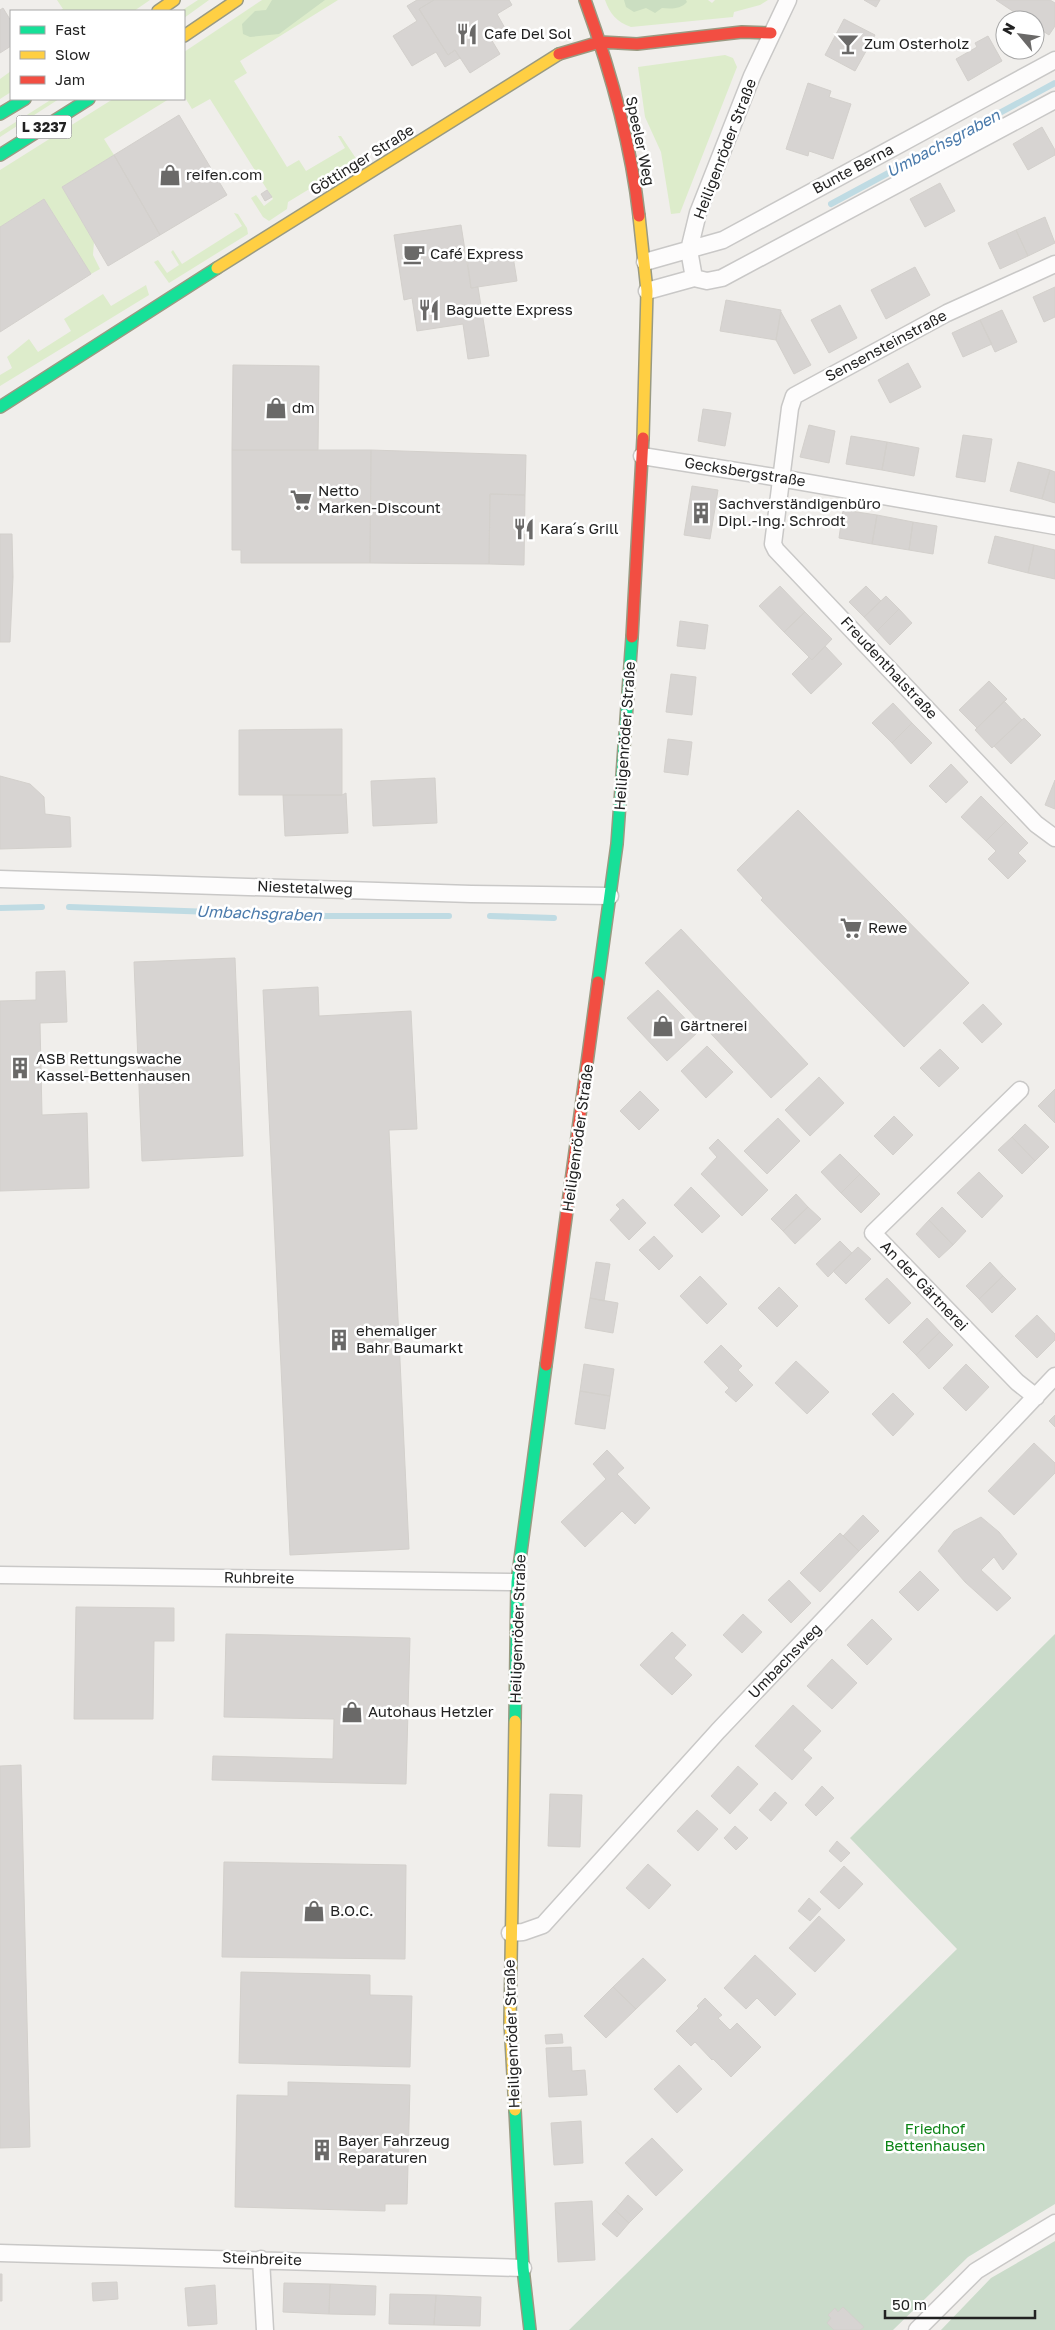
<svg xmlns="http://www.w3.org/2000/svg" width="1055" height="2330" font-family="'Golos Text',sans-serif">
<rect width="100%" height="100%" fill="#f0eeeb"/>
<path fill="#ddeccb" d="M57,0H150L134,11H59L63,9Z
M198,0H209L184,18V11H181Z
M262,0H338L240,61L247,73L234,81L287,167L299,160L306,171L345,148L338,136H341L357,160L288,202L287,209L269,221L263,217L251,198L256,195L264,206L273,199L210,99L192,109L184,96V52Z
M605,0H708L712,3L715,0H768L760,5L734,12L733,17L631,27C617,22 610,14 605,0Z
M725,55L733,58L737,67L680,213L671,214L661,152L645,117L638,67Z
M11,71V92L0,99V79Z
M52,99H59L0,137V132Z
M113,99H169L104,139L114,155L62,187L94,242L93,255L100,269L91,274L44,199L0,227V170Z
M234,213L238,214L247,228L248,234L169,283L154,262L158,260L167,273L179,265L171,252L173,250L182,264L242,226Z
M146,285L149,295L0,386V375L12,368L7,357L29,339L38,352L71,331L64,319L103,294L111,306Z"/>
<path fill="#cbdec1" d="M272,0H325L279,34L250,37L243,34L242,24L255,11L266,10Z
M624,0H686L687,2C681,9 671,9 662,8L655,13L646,8L634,12L626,7Z"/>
<path fill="#cadbca" d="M1055,1634V2204L968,2257L893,2330H569L957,1949L850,1838Z
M1055,2241V2330H941L991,2278Z"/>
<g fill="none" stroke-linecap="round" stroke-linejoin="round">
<path stroke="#bfdbe3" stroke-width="6" d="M831,204L1055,83
M69,907L327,916H449
M0,908L42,907
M490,916L554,918"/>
</g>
<path fill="#d7d4d2" stroke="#d3d0cc" d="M417,0H434L419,9L448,55L455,50L460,58L445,67L436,52L412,66L393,36L417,21L407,6Z
M434,0H509L512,5L497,14L506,30L491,39L500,54L470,73L455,50L448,55L419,9Z
M864,0H880L876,7Z
M996,0H1050L1055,3V26L1049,35L1035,26V20H1026Z
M3,8L11,21V46L0,53V10Z
M844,19L875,35L855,71L825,55Z
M988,36L1002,61L968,81L956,59L977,47L975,43Z
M808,83L831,91L829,97L851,104L833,159L809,151L808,156L786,149Z
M179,115L227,195L160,235L114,155Z
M1042,127L1055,150V155L1028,170L1013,144Z
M114,155L160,235L108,266L62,187Z
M940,183L955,211L925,227L910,199Z
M267,190L272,197L265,201L261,194Z
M44,199L91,274L0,332V227Z
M1045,217L1055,243L1028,256L1016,230Z
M461,225L471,288L478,287L489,356L468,359L463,324L417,331L412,298L404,300L394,235Z
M1016,230L1028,256L1000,269L988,243Z
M512,250L517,281L471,288L467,257Z
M915,267L930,295L886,319L871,290Z
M1055,287V317L1044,322L1033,297Z
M726,300L781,310L776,340L720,331Z
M840,305L857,338L829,353L811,320Z
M1002,310L1017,342L995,352L980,320Z
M781,312L811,365L794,374L776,340Z
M980,320L992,344L963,357L952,333Z
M908,363L921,387L890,403L878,380Z
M233,365L319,366L318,450H232Z
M703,409L731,413L725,446L698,441Z
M809,425L835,431L829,463L800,457Z
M963,435L992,439L985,482L956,477Z
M851,436L887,442L882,470L846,464Z
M887,442L919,448L914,476L882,470Z
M232,450H371L370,563H241V550H232Z
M371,450L526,455L525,495L490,494L489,564L370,563Z
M1018,462L1050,470L1042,499L1010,491Z
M1050,470L1055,472V503L1042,499Z
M692,486L718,490L710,539L684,535Z
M490,494L525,495L524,565L489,564Z
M843,510L877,515L872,544L839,538Z
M877,515L913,522L909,550L872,544Z
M913,522L937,526L933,554L909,550Z
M0,534H12L13,577L10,642H0Z
M995,536L1034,545L1028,573L988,563Z
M1034,545L1055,550V579L1028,573Z
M780,586L805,612L784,632L759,606Z
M866,586L881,601L864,617L849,602Z
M886,596L899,609L877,631L864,617Z
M899,609L912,623L890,645L877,631Z
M805,612L832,639L812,660L784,632Z
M680,621L708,625L705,649L677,646Z
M825,646L842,664L811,694L792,674L809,657L812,660Z
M671,674L696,677L692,715L666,712Z
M989,681L1007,699L977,728L959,710Z
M1004,701L1022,720L992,748L975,730Z
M893,703L912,723L892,743L872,723Z
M1024,718L1041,735L1011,764L994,746Z
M912,723L932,743L911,764L892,743Z
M342,729V795H239V730Z
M668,739L692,742L688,775L664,772Z
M951,764L968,782L946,803L929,786Z
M0,776L30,784L44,797L45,814L70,817L71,847L0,849Z
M435,778L437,823L373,826L371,781Z
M1055,780V809L1045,805Z
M346,793L348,833L285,836L283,795H342Z
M981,796L1006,821L986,841L961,817Z
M798,810L969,983L904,1047L761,900L763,898L737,870Z
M1006,821L1028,843L1018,853L1026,861L1008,879L988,859L996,851L986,841Z
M681,929L808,1064L771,1098L645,963Z
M235,958L243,1156L142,1161L134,962Z
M65,971L67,1022L40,1023L42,1115L87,1113L89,1188L0,1191V1001L36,1000V972Z
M318,987L319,1016L411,1011L417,1129L389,1130L409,1549L290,1555L263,990Z
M658,990L698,1032L667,1061L627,1018Z
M983,1004L1002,1024L982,1043L963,1023Z
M707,1046L733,1072L706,1098L681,1071Z
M940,1049L959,1068L939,1087L920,1068Z
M819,1077L844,1103L810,1136L785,1110Z
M1055,1089V1123L1038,1106Z
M640,1091L659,1110L639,1130L620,1111Z
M894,1116L913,1135L893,1155L874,1136Z
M778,1118L800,1141L767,1174L744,1151Z
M1025,1124L1049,1147L1035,1161L1012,1137Z
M1012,1137L1035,1161L1022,1174L998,1150Z
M718,1139L768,1190L742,1216L701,1174L717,1157L709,1148Z
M840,1154L860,1174L841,1193L821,1172Z
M979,1172L1003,1196L982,1218L957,1193Z
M860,1174L880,1194L861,1213L841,1193Z
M691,1187L720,1216L702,1233L674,1205Z
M796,1194L808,1207L783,1231L771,1219Z
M623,1199L646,1223L629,1240L610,1220L620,1209L616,1205Z
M808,1207L821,1219L795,1244L783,1231Z
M942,1207L966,1231L953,1245L929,1220Z
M929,1220L953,1245L939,1258L916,1234Z
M654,1236L673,1256L659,1270L639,1250Z
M840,1241L852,1253L828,1277L816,1264Z
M858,1247L871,1259L846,1284L833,1271Z
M596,1262L610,1264L604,1301L590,1298Z
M990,1262L1003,1276L979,1299L966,1286Z
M700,1276L727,1304L707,1324L680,1296Z
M1003,1276L1016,1289L992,1313L979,1299Z
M887,1278L911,1303L889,1324L865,1299Z
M779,1287L798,1306L777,1327L758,1308Z
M590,1298L618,1303L613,1333L585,1328Z
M1037,1315L1055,1334V1340L1037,1358L1015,1336Z
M927,1318L940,1332L916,1355L903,1342Z
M940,1332L953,1345L929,1369L916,1355Z
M721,1345L742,1366L738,1370L753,1385L736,1402L725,1392L729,1388L704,1362Z
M796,1361L829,1392L807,1414L775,1383Z
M584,1364L614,1369L610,1396L580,1391Z
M966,1364L989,1387L966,1411L943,1388Z
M580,1391L610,1396L605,1429L575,1424Z
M893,1393L914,1414L893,1436L872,1414Z
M1055,1415V1427L1049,1421Z
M1034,1443L1055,1463V1473L1014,1515L988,1491Z
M607,1450L624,1468L617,1474L650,1508L635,1524L622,1511L585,1547L561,1522L606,1479L593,1464Z
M863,1515L879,1531L859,1551L843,1536Z
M981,1517L999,1532L1017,1554L1003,1570L994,1557L981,1570L1011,1598L997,1611L965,1582L938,1551L954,1531Z
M840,1533L859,1551L820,1592L800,1573Z
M920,1571L939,1590L918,1611L899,1592Z
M789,1580L811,1603L791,1623L768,1600Z
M76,1607L174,1608V1641H154L153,1719H74Z
M743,1614L762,1632L742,1653L723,1635Z
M872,1619L892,1639L867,1665L847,1645Z
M672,1632L686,1645L674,1658L692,1675L672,1695L640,1665Z
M226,1634L410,1638L406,1784L212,1780L213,1756L333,1759L334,1719L224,1717Z
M832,1659L857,1683L832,1709L807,1686Z
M793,1705L821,1731L803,1750L812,1758L792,1780L755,1746Z
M21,1765L30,2147L0,2148V1766Z
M738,1766L758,1784L730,1814L711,1796Z
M822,1786L834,1798L816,1816L805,1805Z
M775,1792L787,1803L771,1821L759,1810Z
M550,1794L582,1795L580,1847L548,1846Z
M697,1810L718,1829L698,1851L677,1831Z
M735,1826L748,1838L736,1850L724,1838Z
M837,1841L850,1853L841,1862L829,1851Z
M224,1862L406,1865L405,1959L222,1957Z
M648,1864L671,1885L649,1909L626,1888Z
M844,1866L863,1884L839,1909L820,1892Z
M809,1898L821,1909L810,1921L798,1911Z
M819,1916L845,1940L815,1972L789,1948Z
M755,1955L796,1994L775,2016L757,1998L746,2009L724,1988Z
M643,1958L666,1980L636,2009L613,1987Z
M241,1972L370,1975V1995L412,1996L410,2067L239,2063Z
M613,1987L636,2009L606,2038L584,2016Z
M705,1998L722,2015L718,2018L730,2030L737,2023L761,2047L731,2077L713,2059L712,2060L695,2042L691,2046L676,2031L699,2008L697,2006Z
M562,2034L563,2043L546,2044L545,2035Z
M571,2047L572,2071L585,2070L587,2095L549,2097L546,2048Z
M679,2065L702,2089L677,2113L654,2089Z
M288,2082L410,2085L407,2204H385V2211L235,2207L237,2095L288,2096Z
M581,2121L583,2163L554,2165L551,2123Z
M652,2138L683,2170L656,2196L625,2163Z
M628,2195L643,2209L629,2223L615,2210Z
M592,2201L595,2260L558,2262L555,2203Z
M615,2210L629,2223L617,2237L602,2224Z
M0,2274H2V2301H0Z
M117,2282L118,2299L93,2301L92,2283Z
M284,2283L330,2284L329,2314L283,2312Z
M330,2284L376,2286L375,2315L329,2314Z
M215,2285L217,2324L188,2326L185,2288Z
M390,2294L436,2295L434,2325L389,2324Z
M436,2295L481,2297L480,2326L434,2325Z
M843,2307L864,2327L860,2330H834L827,2323L831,2318L828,2315L835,2308L838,2312Z"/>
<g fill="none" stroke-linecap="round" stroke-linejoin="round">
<g stroke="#c9c8c7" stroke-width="19">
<path id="street" d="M645,262L723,240L1055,60
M1055,264L947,313L794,396L790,408L773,544L776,550L1036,824L1055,838
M694,278L689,250L698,213L752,76L788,0
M647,291L694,278L707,281L722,278L1055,100
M642,456L780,478L1055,526
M0,879L471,894L610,896
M1020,1090L873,1233L1017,1382L1036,1397
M0,1575L517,1582
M510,1933L523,1932L543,1925L718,1731L1055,1376
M0,2253L523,2268
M261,2259L265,2330
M917,2330L976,2271L1055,2223"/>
</g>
<g stroke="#999a82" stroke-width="14">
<path id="fast" d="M0,114L25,99
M0,155L89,99
M0,407L217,268
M598,982L617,844L632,637
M515,1721L517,1582L546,1365
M515,2110L523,2268L530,2330"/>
</g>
<g stroke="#999a82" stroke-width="14">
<path id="slow" d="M158,11L174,0
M184,36L237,0
M639,216L647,291L643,438
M217,268L559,54
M515,2110L510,2022L515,1721"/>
</g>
<g stroke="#999a82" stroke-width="14">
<path id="jam" d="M585,0C610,69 631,143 639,216
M559,54L600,42L637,44L742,32L771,33
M632,637L643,438
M546,1365L598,982"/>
</g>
<use href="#street" stroke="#fdfcfc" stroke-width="16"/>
<use href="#fast" stroke="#16e098" stroke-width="11"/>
<use href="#slow" stroke="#ffcf43" stroke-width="11"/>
<use href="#jam" stroke="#f24e42" stroke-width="11"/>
</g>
<defs>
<g id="restaurant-bare" transform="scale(1.725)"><path d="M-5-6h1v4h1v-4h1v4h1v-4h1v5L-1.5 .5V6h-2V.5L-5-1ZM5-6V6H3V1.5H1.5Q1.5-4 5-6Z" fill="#6a6968" stroke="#fff" stroke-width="2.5" paint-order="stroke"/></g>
<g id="bar-bare" transform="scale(1.725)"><path d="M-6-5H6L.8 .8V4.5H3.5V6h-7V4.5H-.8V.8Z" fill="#6a6968" stroke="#fff" stroke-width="2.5" paint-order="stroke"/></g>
<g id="shop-bare" transform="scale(1.725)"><path d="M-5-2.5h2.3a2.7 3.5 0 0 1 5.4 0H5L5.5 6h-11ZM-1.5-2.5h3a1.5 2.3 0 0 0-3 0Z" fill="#6a6968" stroke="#fff" stroke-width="2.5" paint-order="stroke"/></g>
<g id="cafe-bare" transform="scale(1.725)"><path d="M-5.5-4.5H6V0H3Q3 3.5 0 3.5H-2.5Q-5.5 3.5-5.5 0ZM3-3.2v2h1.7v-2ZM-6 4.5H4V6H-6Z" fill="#6a6968" stroke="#fff" stroke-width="2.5" paint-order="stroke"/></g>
<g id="supermarket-bare" transform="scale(1.725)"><path d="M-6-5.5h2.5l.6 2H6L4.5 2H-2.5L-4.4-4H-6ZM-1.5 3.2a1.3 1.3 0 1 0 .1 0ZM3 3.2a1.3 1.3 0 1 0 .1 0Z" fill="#6a6968" stroke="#fff" stroke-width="2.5" paint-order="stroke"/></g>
<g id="building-bare" transform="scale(1.725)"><path d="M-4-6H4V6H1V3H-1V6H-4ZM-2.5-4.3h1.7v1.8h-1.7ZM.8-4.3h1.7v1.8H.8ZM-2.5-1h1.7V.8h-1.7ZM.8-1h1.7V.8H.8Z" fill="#6a6968" stroke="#fff" stroke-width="2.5" paint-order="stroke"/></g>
</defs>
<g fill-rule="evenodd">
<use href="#restaurant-bare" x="467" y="34"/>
<use href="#bar-bare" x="848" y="44"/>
<use href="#shop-bare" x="170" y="175"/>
<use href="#cafe-bare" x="414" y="254"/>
<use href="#restaurant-bare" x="429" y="310"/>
<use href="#shop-bare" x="276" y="408"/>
<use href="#supermarket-bare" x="301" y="500"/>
<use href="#building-bare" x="701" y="513"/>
<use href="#restaurant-bare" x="524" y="529"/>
<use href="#supermarket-bare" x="851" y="928"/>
<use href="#shop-bare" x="663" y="1026"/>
<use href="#building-bare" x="20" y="1068"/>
<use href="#building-bare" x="339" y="1340"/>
<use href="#shop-bare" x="352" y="1712"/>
<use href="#shop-bare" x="314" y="1911"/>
<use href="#building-bare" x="322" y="2150"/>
</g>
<g text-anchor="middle" stroke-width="5" stroke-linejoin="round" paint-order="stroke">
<rect fill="#fff" stroke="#646464" stroke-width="1" x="16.5" y="115.5" width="55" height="23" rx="4"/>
<g font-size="14" font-weight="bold" fill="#222">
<text x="44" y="132">L 3237</text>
</g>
<g font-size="15" fill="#222" stroke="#fff" text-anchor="start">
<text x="484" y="39">Cafe Del Sol</text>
<text x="864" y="49">Zum Osterholz</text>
<text x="186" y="180">reifen.com</text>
<text x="430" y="259">Café Express</text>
<text x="446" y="315">Baguette Express</text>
<text x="292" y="413">dm</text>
<text x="318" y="496">Netto<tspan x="318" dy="17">Marken-Discount</tspan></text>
<text x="718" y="509">Sachverständigenbüro<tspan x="718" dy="17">Dipl.-Ing. Schrodt</tspan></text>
<text x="540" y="534">Kara´s Grill</text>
<text x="868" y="933">Rewe</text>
<text x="680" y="1031">Gärtnerei</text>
<text x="36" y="1064">ASB Rettungswache<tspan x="36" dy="17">Kassel-Bettenhausen</tspan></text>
<text x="356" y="1336">ehemaliger<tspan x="356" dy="17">Bahr Baumarkt</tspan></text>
<text x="368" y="1717">Autohaus Hetzler</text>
<text x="330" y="1916">B.O.C.</text>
<text x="338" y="2146">Bayer Fahrzeug<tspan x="338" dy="17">Reparaturen</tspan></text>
</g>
<g font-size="15" fill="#222" stroke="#fff">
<text transform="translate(640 141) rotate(78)" y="5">Speeler Weg</text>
<text transform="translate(725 149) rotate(-69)" y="5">Heiligenröder Straße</text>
<text transform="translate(362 160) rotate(-32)" y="5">Göttinger Straße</text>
<text transform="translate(853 169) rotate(-28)" y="5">Bunte Berna</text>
<text transform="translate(886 346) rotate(-28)" y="5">Sensensteinstraße</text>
<text transform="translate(745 472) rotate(9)" y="5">Gecksbergstraße</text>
<text transform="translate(889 668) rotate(47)" y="5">Freudenthalstraße</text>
<text transform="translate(625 736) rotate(-86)" y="5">Heiligenröder Straße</text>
<text transform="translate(305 888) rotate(2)" y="5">Niestetalweg</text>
<text transform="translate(578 1138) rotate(-82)" y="5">Heiligenröder Straße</text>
<text transform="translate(924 1286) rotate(46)" y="5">An der Gärtnerei</text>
<text transform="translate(259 1578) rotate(1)" y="5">Ruhbreite</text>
<text transform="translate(518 1629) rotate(-88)" y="5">Heiligenröder Straße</text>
<text transform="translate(785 1661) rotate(-46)" y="5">Umbachsweg</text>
<text transform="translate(512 2034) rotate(-92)" y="5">Heiligenröder Straße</text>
<text transform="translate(262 2259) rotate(2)" y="5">Steinbreite</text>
</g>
<g font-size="15" fill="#0c8416" stroke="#fff">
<text x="935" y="2134">Friedhof<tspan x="935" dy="17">Bettenhausen</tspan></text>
</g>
<g font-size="16" font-style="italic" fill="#4a7aab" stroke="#fff">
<text transform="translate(943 143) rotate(-28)" y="6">Umbachsgraben</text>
<text transform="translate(259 913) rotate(2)" y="6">Umbachsgraben</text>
</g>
</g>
<rect x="10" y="10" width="175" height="90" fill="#ffffff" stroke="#a7a7a7"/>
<rect x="20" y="26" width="25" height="8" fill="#16e098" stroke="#a7a7a7"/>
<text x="55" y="35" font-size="15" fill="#222222">Fast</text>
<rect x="20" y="51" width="25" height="8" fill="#ffcf43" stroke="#a7a7a7"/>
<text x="55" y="60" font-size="15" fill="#222222">Slow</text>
<rect x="20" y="76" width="25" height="8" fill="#f24e42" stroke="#a7a7a7"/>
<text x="55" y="85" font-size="15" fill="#222222">Jam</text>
<g transform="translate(1020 35) rotate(299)"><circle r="24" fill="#ffffff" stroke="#a7a7a7"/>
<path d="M0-4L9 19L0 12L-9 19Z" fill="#6a6968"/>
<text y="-8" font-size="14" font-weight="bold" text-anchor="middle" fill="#222222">N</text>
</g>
<path d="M885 2310v8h150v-8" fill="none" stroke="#222222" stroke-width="2.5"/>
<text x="892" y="2310" font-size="15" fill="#222222" stroke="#ffffff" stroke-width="4" paint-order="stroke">50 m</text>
</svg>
